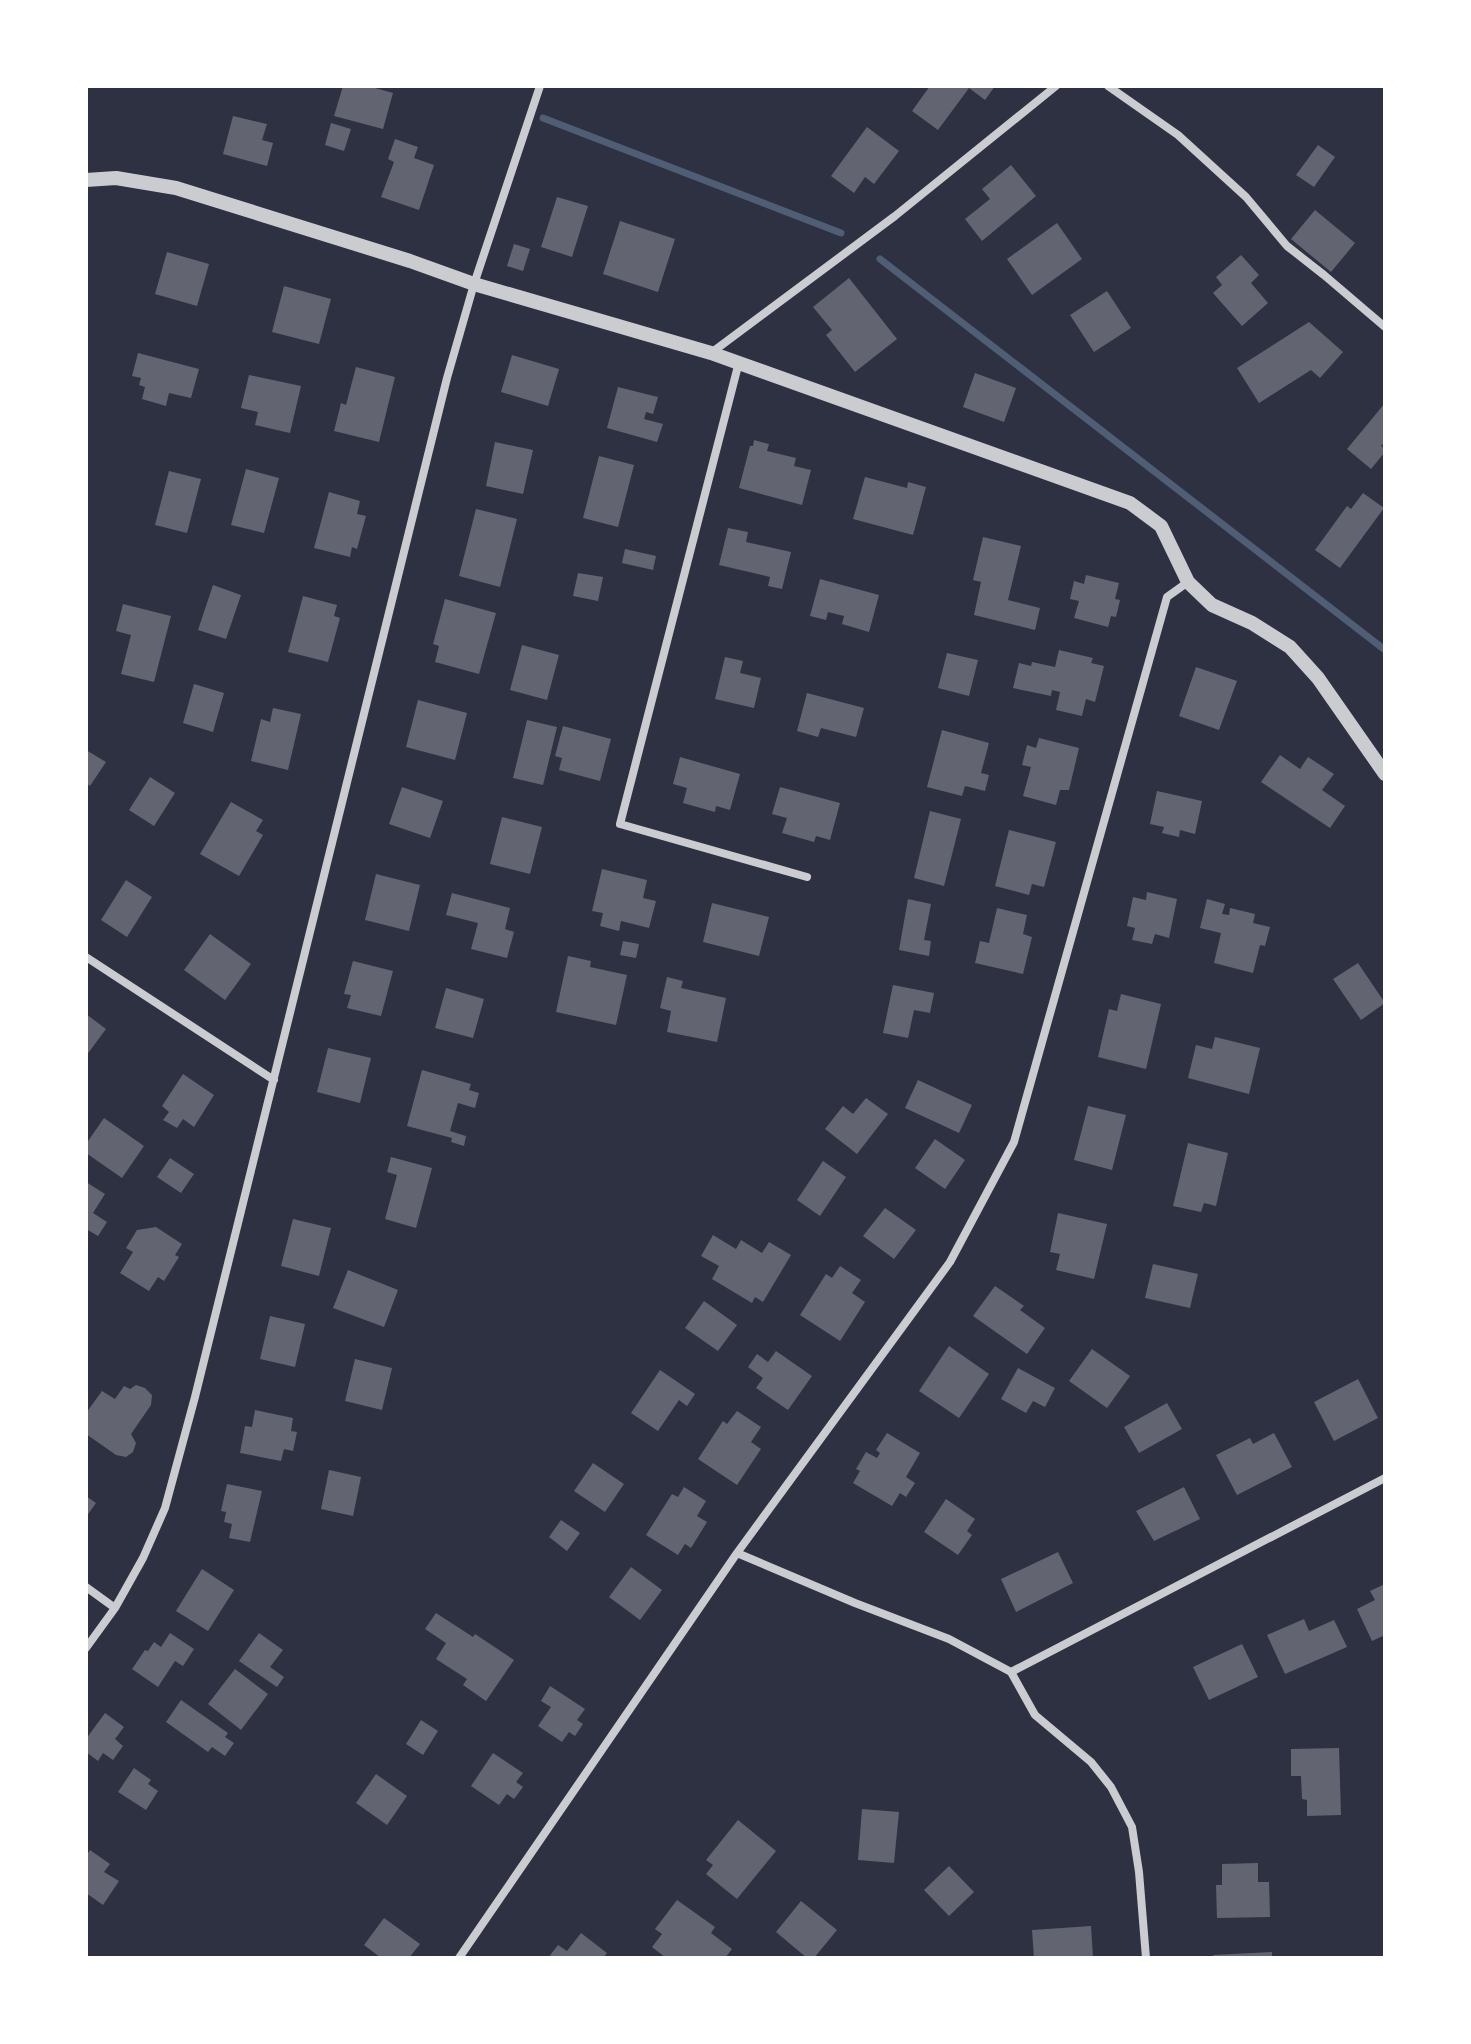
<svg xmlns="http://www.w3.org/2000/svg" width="1471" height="2044" font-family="'DejaVu Sans',sans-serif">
<rect width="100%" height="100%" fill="#2d3142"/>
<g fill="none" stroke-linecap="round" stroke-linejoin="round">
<path stroke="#4f5d75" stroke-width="7" d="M543,118L841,233
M880,259L1385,650"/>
</g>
<path fill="#626471" d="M343,86H368L393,93L383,129L334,116Z
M930,86H995L985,100L969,88L938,130L912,111Z
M233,116L267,124L262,140L273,143L267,166L223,154Z
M331,123L351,129L344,151L325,145Z
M867,127L899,151L874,184L865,177L854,193L831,176Z
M395,139L418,147L414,158L434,165L419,210L381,197L394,162L388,159Z
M1318,145L1335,157L1314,187L1296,175Z
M1011,165L1036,196L982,241L965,219L990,199L982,189Z
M557,197L588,206L572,257L541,247Z
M1315,210L1355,243L1331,272L1291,239Z
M620,221L675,239L658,292L603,274Z
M1057,223L1082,259L1032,295L1007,259Z
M514,244L530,249L523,271L507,266Z
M167,252L209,264L197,306L155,294Z
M1241,255L1259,275L1251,283L1268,303L1242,326L1213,293L1222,285L1216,277Z
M849,278L897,339L855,372L826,335L832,330L813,307Z
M284,286L331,299L319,344L272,332Z
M1107,291L1131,328L1094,352L1070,315Z
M1309,322L1343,352L1320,378L1311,370L1259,403L1237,368Z
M138,353L199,369L191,398L169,393L166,406L142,399L145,387L139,385L141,378L132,376Z
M512,355L559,369L548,406L501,392Z
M356,367L395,377L379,442L334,431L341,403L346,405Z
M975,373L1016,388L1004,422L963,407Z
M249,375L301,386L290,433L255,425L258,412L241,408Z
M618,387L658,397L653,414L646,412L644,419L663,424L657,442L607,428Z
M1385,403V442L1381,446L1385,449V452L1371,469L1347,449Z
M754,440L769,444L767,451L796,458L794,466L811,470L802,505L739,488L750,446H753Z
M495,442L533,450L523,494L486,486Z
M599,456L634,465L618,527L583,518Z
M246,469L279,478L264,533L231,525Z
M169,471L201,479L187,533L155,525Z
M865,477L907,488L908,482L926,487L913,535L853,519Z
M329,492L360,501L357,514L366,516L357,549L352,547L350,557L314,548Z
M1363,493L1384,508L1340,568L1315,550L1347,506L1351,509Z
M476,509L517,519L500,587L459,576Z
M728,528L748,532L746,542L791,552L782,589L768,586L770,577L719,565Z
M983,537L1021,546L1008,600L1040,608L1035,630L974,615L981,582L973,580Z
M625,549L656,556L653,570L622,563Z
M578,573L603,577L598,601L573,596Z
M1086,575L1119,583L1115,599L1120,600L1116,617L1111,616L1108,627L1074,618L1079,601L1070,599L1074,581L1084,584Z
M820,579L879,595L869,632L842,624L844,616L828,612L826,620L810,616Z
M213,585L241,595L226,639L198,630Z
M303,596L337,605L334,616L340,618L328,662L288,652Z
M445,599L496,613L479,674L435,662L439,646L433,644Z
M123,604L171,616L154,682L121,674L131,635L116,631Z
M522,645L559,655L547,700L510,690Z
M1059,650L1093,658L1091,663L1104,666L1095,702L1086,699L1082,716L1056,710L1060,692L1052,690L1051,696L1013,688L1019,663L1031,666L1032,662L1055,667Z
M947,653L978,660L969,696L938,688Z
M725,657L743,661L740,673L761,678L754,708L715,699Z
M1196,667L1237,681L1219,730L1179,716Z
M194,684L224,693L213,732L183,723Z
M807,693L864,708L856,737L821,728L818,737L797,731Z
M418,700L467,713L455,760L406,747Z
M273,708L301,714L288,770L251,761L261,719L270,722Z
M527,720L557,727L543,785L513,778Z
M563,726L611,739L600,781L559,770L562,758L555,756Z
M942,730L989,743L981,773L989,775L985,791L965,786L962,796L927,787Z
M1039,738L1079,748L1069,790H1060L1056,805L1023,796L1031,767L1022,765L1027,745L1036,748Z
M86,750L106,762L90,786L86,783Z
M1280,755L1300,769L1308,757L1334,774L1322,790L1345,806L1330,828L1261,782Z
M680,757L740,774L730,810L716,806L715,812L683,803L687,788L673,784Z
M150,777L175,793L154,826L129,810Z
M402,787L443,801L430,838L389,824Z
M780,787L840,803L830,840L816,836L814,842L782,833L787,818L772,814Z
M1157,791L1202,801L1195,834L1180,830L1179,837L1162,833L1164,827L1150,824Z
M231,802L263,820L256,831L263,835L239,876L200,854Z
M930,811L961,819L944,886L914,878Z
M502,817L542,827L530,874L490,864Z
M1009,830L1056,842L1044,887L1032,884L1029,895L995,886Z
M602,869L647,880L643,898L656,901L649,928L621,921L619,931L600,926L603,913L592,911Z
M376,874L420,885L409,931L365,920Z
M126,880L152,897L127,937L101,920Z
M1147,892L1177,899L1169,938L1155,934L1152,944L1132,940L1135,928L1127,926L1133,897L1146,900Z
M452,893L510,908L505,929L514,932L507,958L471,949L478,923L446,915Z
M908,899L931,904L924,940L931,941L929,956L899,950Z
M1207,899L1225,904L1222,914L1229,915L1230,908L1255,914L1253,923L1270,927L1265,946L1260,945L1253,973L1214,963L1221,933L1200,928Z
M712,903L769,917L759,956L703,942Z
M997,908L1027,915L1023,934L1032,937L1023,974L975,963L980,941L989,943Z
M210,934L251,964L225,1000L184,970Z
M623,941L639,944L636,958L620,955Z
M568,956L591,961L590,967L627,975L616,1025L556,1012Z
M353,961L393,971L381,1016L347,1008L351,995L344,994Z
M1358,963L1385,1003L1361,1020L1333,979Z
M667,977L683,981L681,988L726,998L717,1042L667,1032L671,1011L660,1008Z
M893,985L934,993L930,1013L914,1010L908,1038L883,1033Z
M446,988L484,999L473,1038L435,1028Z
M1121,994L1161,1004L1146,1069L1098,1057L1109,1009L1117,1011Z
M86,1014L106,1029L86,1056Z
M1215,1037L1260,1048L1249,1094L1188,1078L1196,1045L1212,1049Z
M328,1048L371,1058L360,1103L317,1092Z
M422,1070L471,1084L469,1090L479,1093L475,1108L458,1103L450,1131L466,1136L464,1146L451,1142L452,1138L407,1126Z
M183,1074L214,1095L194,1127L183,1119L177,1128L163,1120L169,1112L162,1106Z
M918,1080L972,1105L959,1133L905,1108Z
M866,1098L888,1114L857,1154L825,1129L843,1106L853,1114Z
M1088,1106L1126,1115L1112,1170L1074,1160Z
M104,1118L144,1146L122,1178L86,1153V1144Z
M935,1139L965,1160L945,1189L915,1168Z
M1188,1143L1228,1153L1216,1206L1204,1203L1201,1212L1173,1206Z
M391,1157L432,1168L416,1228L385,1219L397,1175L387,1172Z
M170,1158L194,1174L181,1193L157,1177Z
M823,1161L846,1177L820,1216L797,1200Z
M86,1182L105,1194L93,1213L107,1222L98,1236L86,1229Z
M885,1208L916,1230L894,1259L863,1236Z
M1058,1213L1107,1224L1094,1279L1056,1270L1060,1254L1050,1252Z
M293,1219L331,1228L319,1276L281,1266Z
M156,1227L182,1244L175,1255L179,1257L164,1281L158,1277L149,1291L120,1273L133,1252L126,1248L137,1230Z
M713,1235L736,1249L741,1240L762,1253L769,1242L791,1255L763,1302L755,1297L752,1303L712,1279L719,1266L701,1256Z
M1153,1264L1198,1274L1190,1308L1145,1298Z
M840,1266L861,1280L852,1293L865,1302L840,1341L800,1315L826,1274L832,1278Z
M348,1270L398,1290L384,1327L333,1308Z
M995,1286L1024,1306L1020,1310L1045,1328L1027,1354L973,1316Z
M704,1301L737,1325L718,1351L685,1328Z
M270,1316L305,1324L295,1367L260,1359Z
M949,1346L989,1374L959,1418L919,1391Z
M1092,1349L1130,1376L1107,1408L1069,1381Z
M776,1351L812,1376L788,1410L756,1388L763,1378L748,1367L757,1354L768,1362Z
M355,1359L392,1368L382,1410L345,1401Z
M1018,1368L1055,1388L1045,1407L1033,1401L1026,1413L1001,1399Z
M660,1370L695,1394L687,1406L679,1400L658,1431L631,1413Z
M1358,1379L1378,1418L1334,1441L1314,1402Z
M136,1385L145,1388L152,1395L151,1405L131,1434L136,1443L133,1452L126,1457L116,1455L86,1434V1413L102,1391L115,1399L124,1386L130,1389Z
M1167,1403L1182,1429L1139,1453L1124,1427Z
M255,1410L293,1418L291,1431L297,1432L293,1451L284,1449L281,1461L240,1453L245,1426L252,1427Z
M737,1411L761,1427L751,1442L761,1449L737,1485L698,1459L723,1421L727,1424Z
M887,1433L920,1453L906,1477L915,1483L906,1497L900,1493L892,1506L853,1483L860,1471L856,1469L866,1452L877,1458L880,1453L876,1450Z
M1274,1433L1292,1467L1237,1495L1216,1455L1250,1438L1253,1444Z
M593,1463L624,1484L605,1512L574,1491Z
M329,1470L361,1477L353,1516L321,1509Z
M227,1484L262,1491L250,1542L229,1538L232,1524L224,1522L226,1512L221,1511Z
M684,1487L706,1501L697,1516L707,1522L691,1548L685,1544L678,1555L646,1535L672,1494L678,1497Z
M1184,1487L1200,1519L1154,1541L1136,1511Z
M86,1496L96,1503L86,1517Z
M946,1499L975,1519L967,1531L972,1535L958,1555L924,1532Z
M561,1520L580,1533L567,1551L549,1537Z
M1058,1552L1073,1583L1016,1612L1001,1579Z
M631,1567L662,1590L640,1620L609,1597Z
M202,1569L234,1590L208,1631L176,1611Z
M1385,1584V1635L1372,1641L1357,1609L1375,1600L1370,1591Z
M436,1613L473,1637L475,1634L514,1660L486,1701L463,1685L467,1679L436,1659L446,1643L425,1629Z
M1304,1619L1309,1631L1334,1620L1347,1647L1285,1674L1267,1635Z
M170,1633L194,1649L183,1666L175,1661L158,1687L132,1669L145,1650L148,1651L154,1642L161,1647Z
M259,1633L283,1650L270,1667L284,1677L277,1687L239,1661Z
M1242,1644L1258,1677L1209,1700L1193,1667Z
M235,1669L268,1694L241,1730L208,1704Z
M550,1686L585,1709L577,1720L583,1724L575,1736L569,1732L562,1742L538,1726L551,1707L541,1701Z
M181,1700L228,1733L225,1737L234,1743L225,1756L212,1747L208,1752L166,1722Z
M105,1713L124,1727L115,1739L123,1746L113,1760L103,1753L98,1761L86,1752V1739Z
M421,1720L438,1731L423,1755L406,1744Z
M1339,1748L1341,1815L1307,1816V1800L1302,1799L1301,1776H1291V1749Z
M493,1753L523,1773L516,1782L523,1787L514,1799L507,1794L499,1805L471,1786Z
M134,1768L151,1780L148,1784L158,1791L146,1810L118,1792Z
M376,1774L407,1796L387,1825L356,1803Z
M862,1809L899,1812L894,1863L858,1860Z
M738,1820L776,1851L737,1899L706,1874L713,1865L706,1860Z
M90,1850L110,1864L104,1872L119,1881L103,1905L86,1893V1856Z
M1258,1863V1882H1269L1270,1917L1217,1918L1216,1885H1222V1864Z
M949,1866L974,1892L949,1916L924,1890Z
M677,1900L715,1927L711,1933L732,1949L725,1958H666L652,1947L662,1934L655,1929Z
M801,1901L837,1930L814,1958H807L776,1932Z
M384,1918L420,1944L409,1958H381L364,1945Z
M1091,1926L1093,1958H1034L1032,1930Z
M581,1933L607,1953L603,1958H548L558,1945L567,1951Z
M1272,1952V1958H1214L1213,1955Z"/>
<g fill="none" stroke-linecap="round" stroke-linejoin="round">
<path stroke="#caccd0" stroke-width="8" d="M1108,86L1178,135L1246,197L1287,246L1324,275L1385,327
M711,353L895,216L1056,86
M739,362L620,824L807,877
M86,957L274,1080
M737,1553L855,1603L949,1639L1011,1672L1035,1715L1091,1762L1111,1787L1132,1827L1139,1872L1146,1958
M86,1587L115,1608
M86,1648L115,1608L143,1558L165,1508L195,1397L447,378L474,284L540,86
M1011,1672L1385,1478
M459,1958L737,1553L950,1262L1014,1142L1167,597L1188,582"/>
<path stroke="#caccd0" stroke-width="14" d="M86,180L116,178L176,188L410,261L474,284L711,353L1130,503L1161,526L1188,582L1212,605L1252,623L1290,647L1318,678L1385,774"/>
</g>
<rect width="1471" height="2044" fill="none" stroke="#ffffff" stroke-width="176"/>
</svg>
